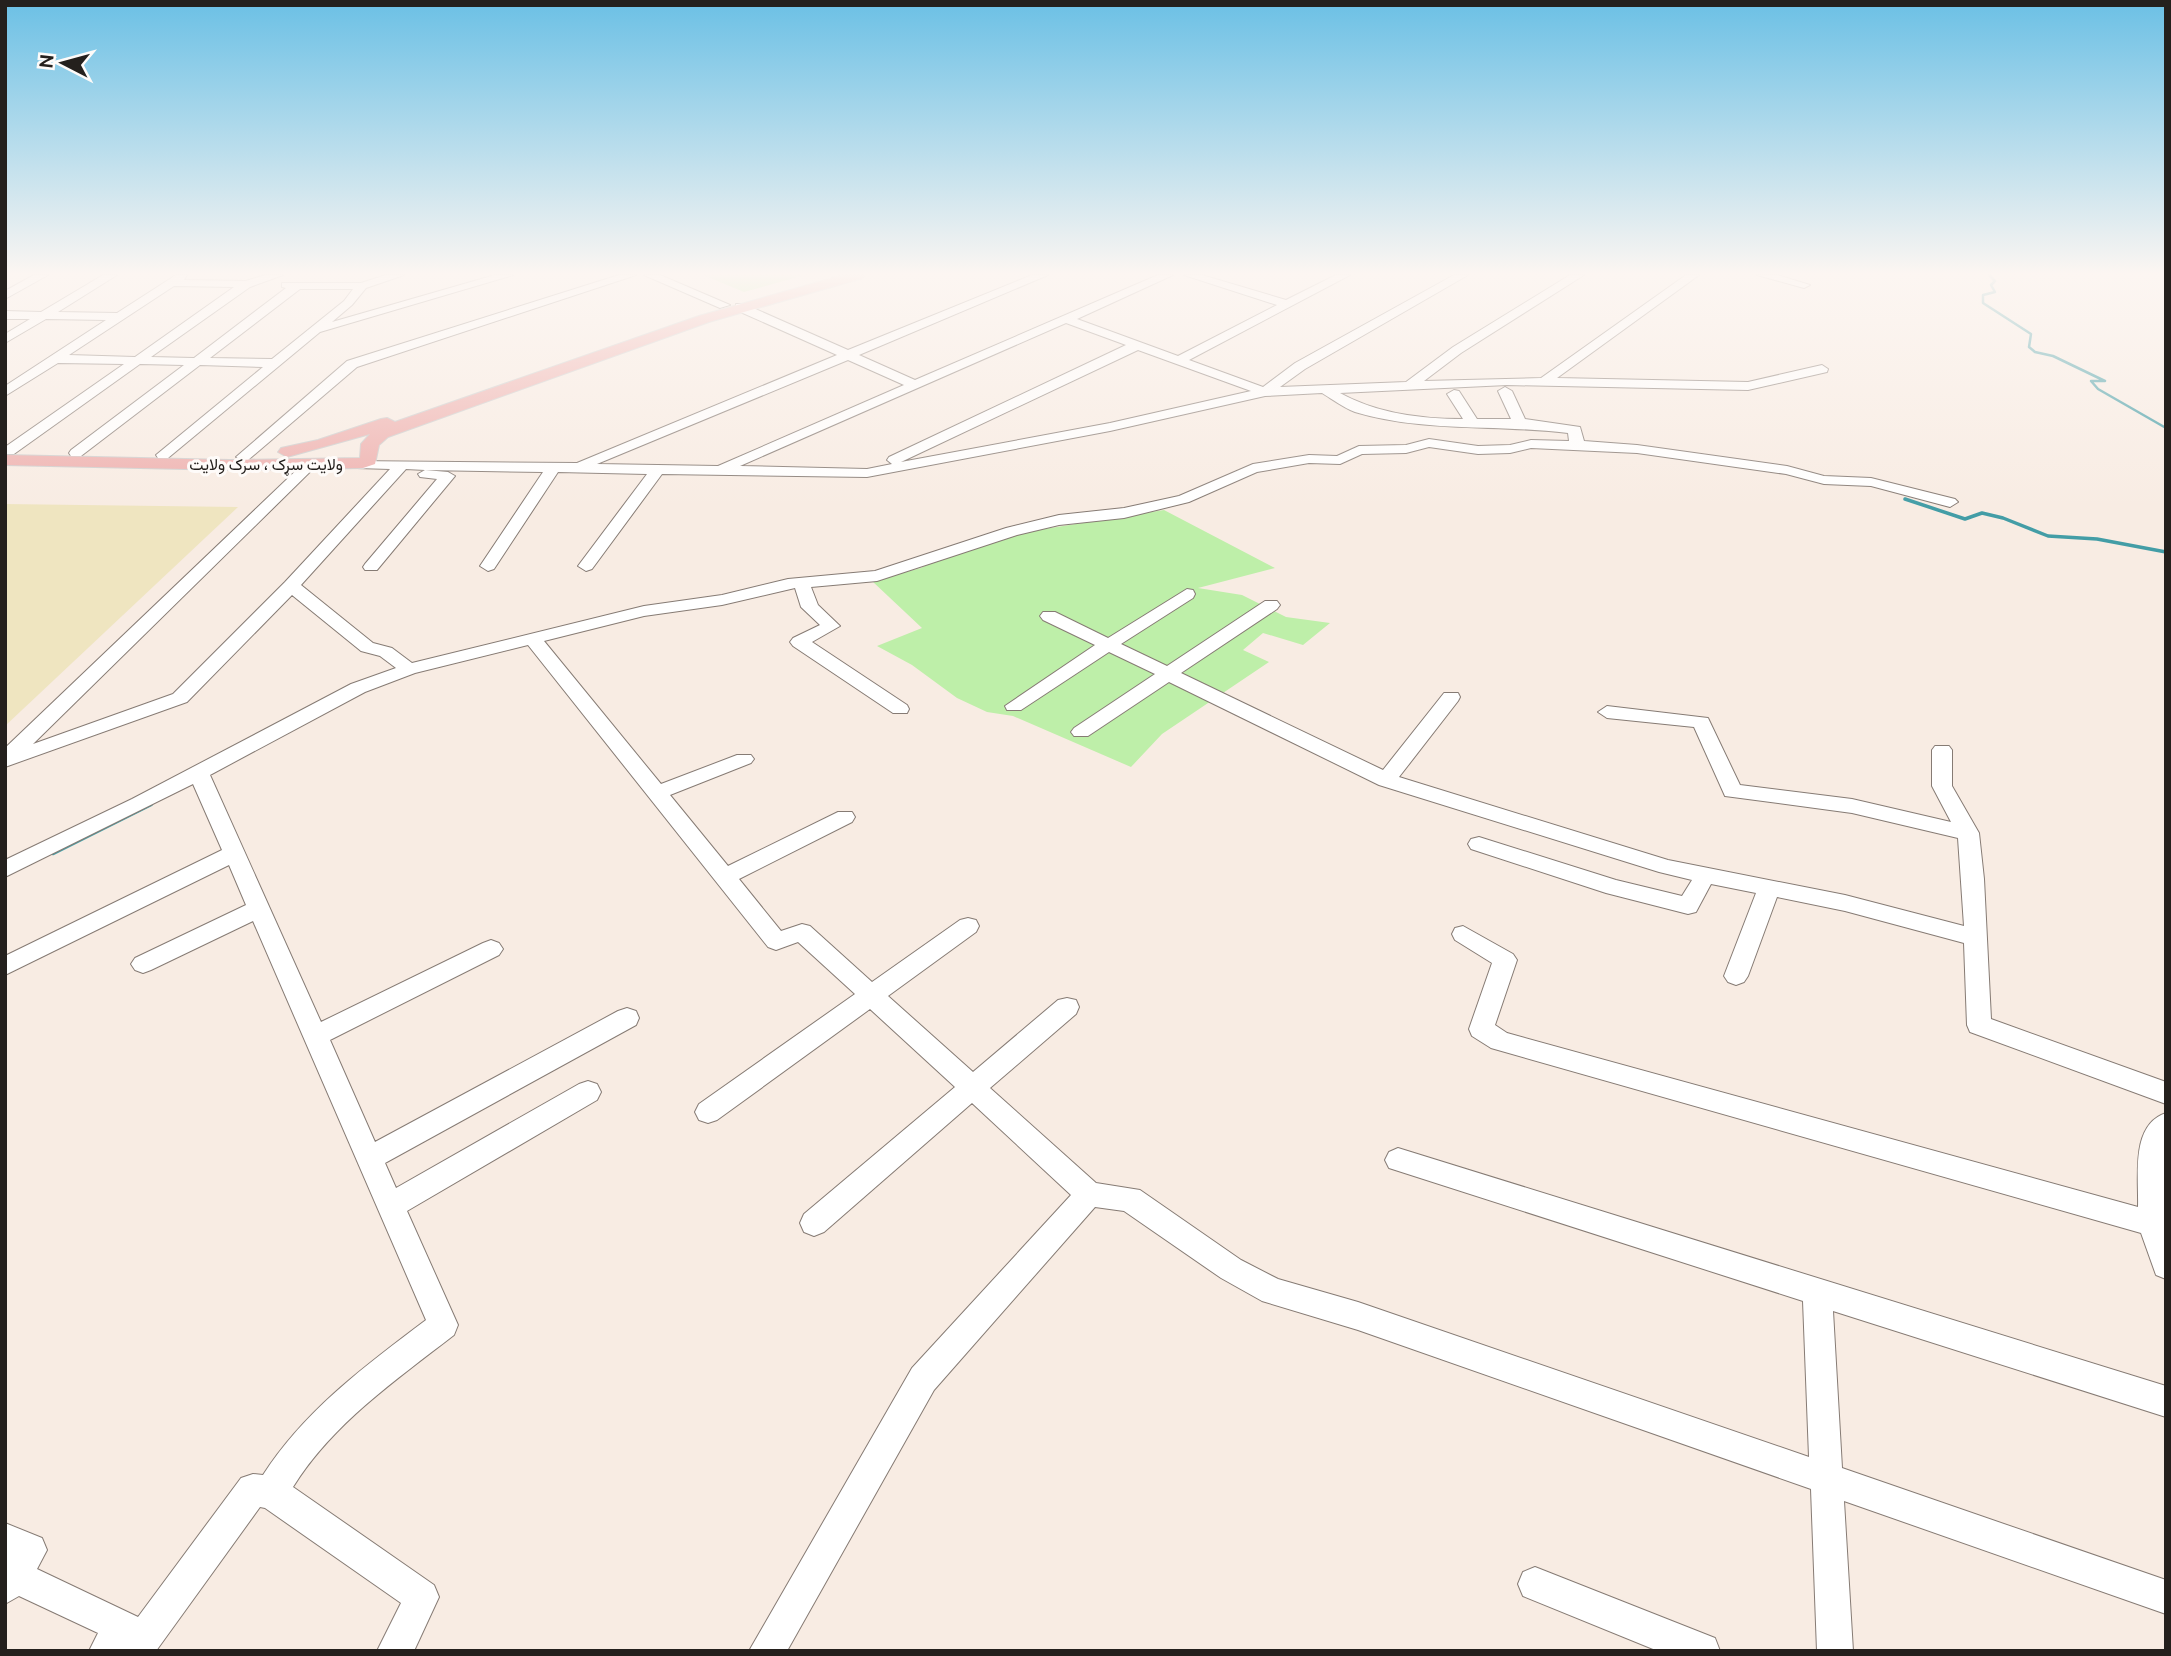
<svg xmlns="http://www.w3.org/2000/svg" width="2171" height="1656" font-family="Ubuntu,Vazirmatn,sans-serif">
<rect width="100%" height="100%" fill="#f8ece3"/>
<path fill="#beefa9" d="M703,275H805L744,292Z
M1164,510L1275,568L1198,588L1242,595L1286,617L1330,623L1303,645L1263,633L1243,650L1269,662L1162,734L1131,767L1013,716L987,712L957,698L912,665L877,646L922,628L872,581L921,568L957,549L1019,533Z"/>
<path fill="#efe5c0" d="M5,504L238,507L5,726Z"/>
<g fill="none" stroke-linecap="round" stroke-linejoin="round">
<path stroke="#439da6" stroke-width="2.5" d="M1989,275L1995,281L1991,285L1995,292L1983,295V303L2031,334L2029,347L2035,352L2053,356L2105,381H2091L2098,389L2166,428"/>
<path stroke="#439da6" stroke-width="3.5" d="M1905,499L1965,519L1982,513L2003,518L2048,536L2097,539L2166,552"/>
<path stroke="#439da6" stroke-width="4.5" d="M53,853L151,804"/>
<g stroke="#867b74" stroke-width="2">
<path id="minor" d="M34,275H48L5,299V291Z
M103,275H117L58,312L117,313L176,275H187L184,280L246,281L265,275H283L250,287L151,357L194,358L286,288L282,287V283H361L386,275H404L366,288L352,305L332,322L495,275H513L320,332L168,458H158L156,455L263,367L200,365L81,456H71L69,453L71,450L184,365L140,364L14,454H5V447L124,364L58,363L5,396V386L106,320L46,319L5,343V334L30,319H5V311L41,312ZM174,286L234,287L135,357L69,355ZM300,289H353L344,301L272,359L210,358Z
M619,275H636L357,367L248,460L243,461L236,457L347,361Z
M644,275H660L730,305L720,308Z
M1032,275H1048L859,355L915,380L1158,275H1173L1077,319L1178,356L1277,305L1184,275H1202L1286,300L1336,275H1350L1189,360L1263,387L1295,363L1454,275H1468L1305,369L1280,387L1406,382L1453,347L1570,275H1584L1461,353L1424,381L1541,378L1686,275H1699L1557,378L1748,382L1822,365L1828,369L1827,372L1748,390L1507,385L1340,393C1376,413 1421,419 1463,419L1447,394L1454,390L1459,391L1477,419H1511L1498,391L1505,387L1512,391L1525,419L1580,427L1584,441L1637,445L1787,466L1824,476L1871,478L1955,499L1958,502L1950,507L1871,486L1824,484L1786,474L1637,453L1531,448L1510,453L1478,454L1429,447L1406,453L1362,454L1340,464L1309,463L1257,472L1189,502L1124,518L1059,525L1017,535L877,581L811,587L818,605L840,626L812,642L907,705L909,709L907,713H893L793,646L790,642L793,638L820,625L801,607L795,588L722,605L644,616L544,641L661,784L737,755H751L754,759L751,763L670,795L728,866L838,812H852L855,817L852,822L739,879L781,931L802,924L810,926L872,982L960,920L968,918L976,920L979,926L976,932L888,996L973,1072L1058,1000L1067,998L1076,1000L1079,1007L1076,1014L990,1088L1096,1183L1140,1190L1241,1260L1278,1279L1358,1302L1809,1457L1803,1301L1389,1168L1385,1160L1389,1152L1398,1148L2166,1386V1417L1833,1311L1842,1468L2166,1580V1614L1844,1501L1853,1651H1817L1811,1489L1358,1330L1262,1301L1221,1278L1124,1211L1095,1207L934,1390L787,1651H749L912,1368L1071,1195L972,1103L824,1232L814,1236L804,1232L800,1223L804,1214L955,1087L870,1009L717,1120L708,1123L699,1120L695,1112L699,1104L855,994L798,942L776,950L768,947L528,645L415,673L365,692L210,775L321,1022L483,943L491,940L499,943L503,949L499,955L330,1040L375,1142L618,1011L627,1008L636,1011L639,1018L636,1025L385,1163L396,1188L579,1084L588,1081L597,1084L601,1092L597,1100L407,1211L458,1325L454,1335C396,1380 332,1424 293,1487L434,1585L439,1597L414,1651H377L401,1603L265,1508L260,1507L156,1651H89L98,1633L19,1596L5,1604V1523L42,1538L47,1550L37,1569L138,1617L241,1478L253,1474L263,1475C305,1410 365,1366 426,1320L253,921L151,970L143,973L135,970L131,964L135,958L246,905L229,865L5,975V956L222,850L193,784L5,877V860L132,799L351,684L396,668L380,656L361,651L292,595L187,702L5,767V748L306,461H316L318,464L33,744L173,694L285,582L390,469L357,468L352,467L350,464L352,461L577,463L837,355L736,310V304H744L848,350ZM1066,323L1126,345L889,457L887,460L892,464L867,469L740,466ZM1138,350L1251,391L1110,423L901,462ZM848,360L904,385L718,466L597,464ZM1322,393C1332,399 1344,408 1355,412C1425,433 1497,424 1568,433L1569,441L1531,440L1510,445L1478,446L1429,439L1406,445L1359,446L1337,456L1309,455L1253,464L1179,496L1124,508L1059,515L1006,528L875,571L788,579L722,595L644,606L412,663L392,648L373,643L301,585L406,469L425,470L418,474L420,477L437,479L365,564L363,567L365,570H377L455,476L448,472L425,470L543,472L480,566L488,571L494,569L558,472L647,474L578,566L586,571L592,569L662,474L867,477L1110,431L1265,396Z
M1757,275H1777L1810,285L1804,288Z
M1187,589L1193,590L1195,594L1193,598L1121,644L1167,666L1265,601H1277L1280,605L1277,609L1181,673L1383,770L1444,693H1458L1460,697L1458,701L1399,777L1668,860L1845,895L1964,926L1958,838L1852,813L1725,796L1694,727L1607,718L1598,712L1607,706L1708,718L1740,785L1852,799L1951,822L1932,786V750L1935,746H1949L1952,750V786L1979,833L1984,879L1991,1019L2166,1082V1104L1970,1032L1967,1025L1964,943L1845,911L1777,897L1748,976L1744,982L1736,985L1728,982L1724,976L1756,893L1711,884L1696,912L1688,914L1606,893L1471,849L1468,844L1471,839L1479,837L1616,880L1682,896L1692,880L1659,872L1379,785L1169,682L1088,736H1074L1071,732L1074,728L1155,674L1109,652L1021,710H1007L1005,706L1095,645L1043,620L1040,616L1043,612H1055L1108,638Z
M1463,926L1513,954L1517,960L1495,1025L1507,1033L2138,1207C2139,1177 2130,1125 2166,1113V1279L2156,1275L2141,1233L1491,1048L1472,1036L1469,1029L1492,963L1455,940L1452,934L1455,928Z
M1535,1567L1715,1638L1720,1651H1658L1523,1596L1518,1584L1523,1572Z"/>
</g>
<g stroke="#cfcecd" stroke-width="2">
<path id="major" d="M843,275H865L863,278L709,322L388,437L379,445L375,464L363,468L230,470L5,465V455L230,460L360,458L361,444L370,434L287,457L278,452L281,448L318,440L381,419L387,418L395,422L699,316Z"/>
</g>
<use href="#minor" fill="#fff" fill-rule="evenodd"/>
<use href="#major" fill="#eeb1af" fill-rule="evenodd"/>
</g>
<linearGradient id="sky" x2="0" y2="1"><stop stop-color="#6bc0e5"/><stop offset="0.54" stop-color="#fcf6f2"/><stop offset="1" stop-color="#fcf6f2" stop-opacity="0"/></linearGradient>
<rect width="2171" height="507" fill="url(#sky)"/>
<g text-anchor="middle" stroke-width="6" stroke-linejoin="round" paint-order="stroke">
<g font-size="16" fill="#24201d" stroke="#fefbf9">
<text x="266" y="470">ولایت سړک ، سرک ولایت</text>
</g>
</g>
<rect width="2171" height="1656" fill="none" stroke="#24201d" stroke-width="14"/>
<g transform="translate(63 63) rotate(276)" stroke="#fefbf9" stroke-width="5" paint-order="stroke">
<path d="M0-5L12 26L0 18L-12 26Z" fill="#24201d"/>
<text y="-10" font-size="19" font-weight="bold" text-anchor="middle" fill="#24201d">N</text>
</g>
</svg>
